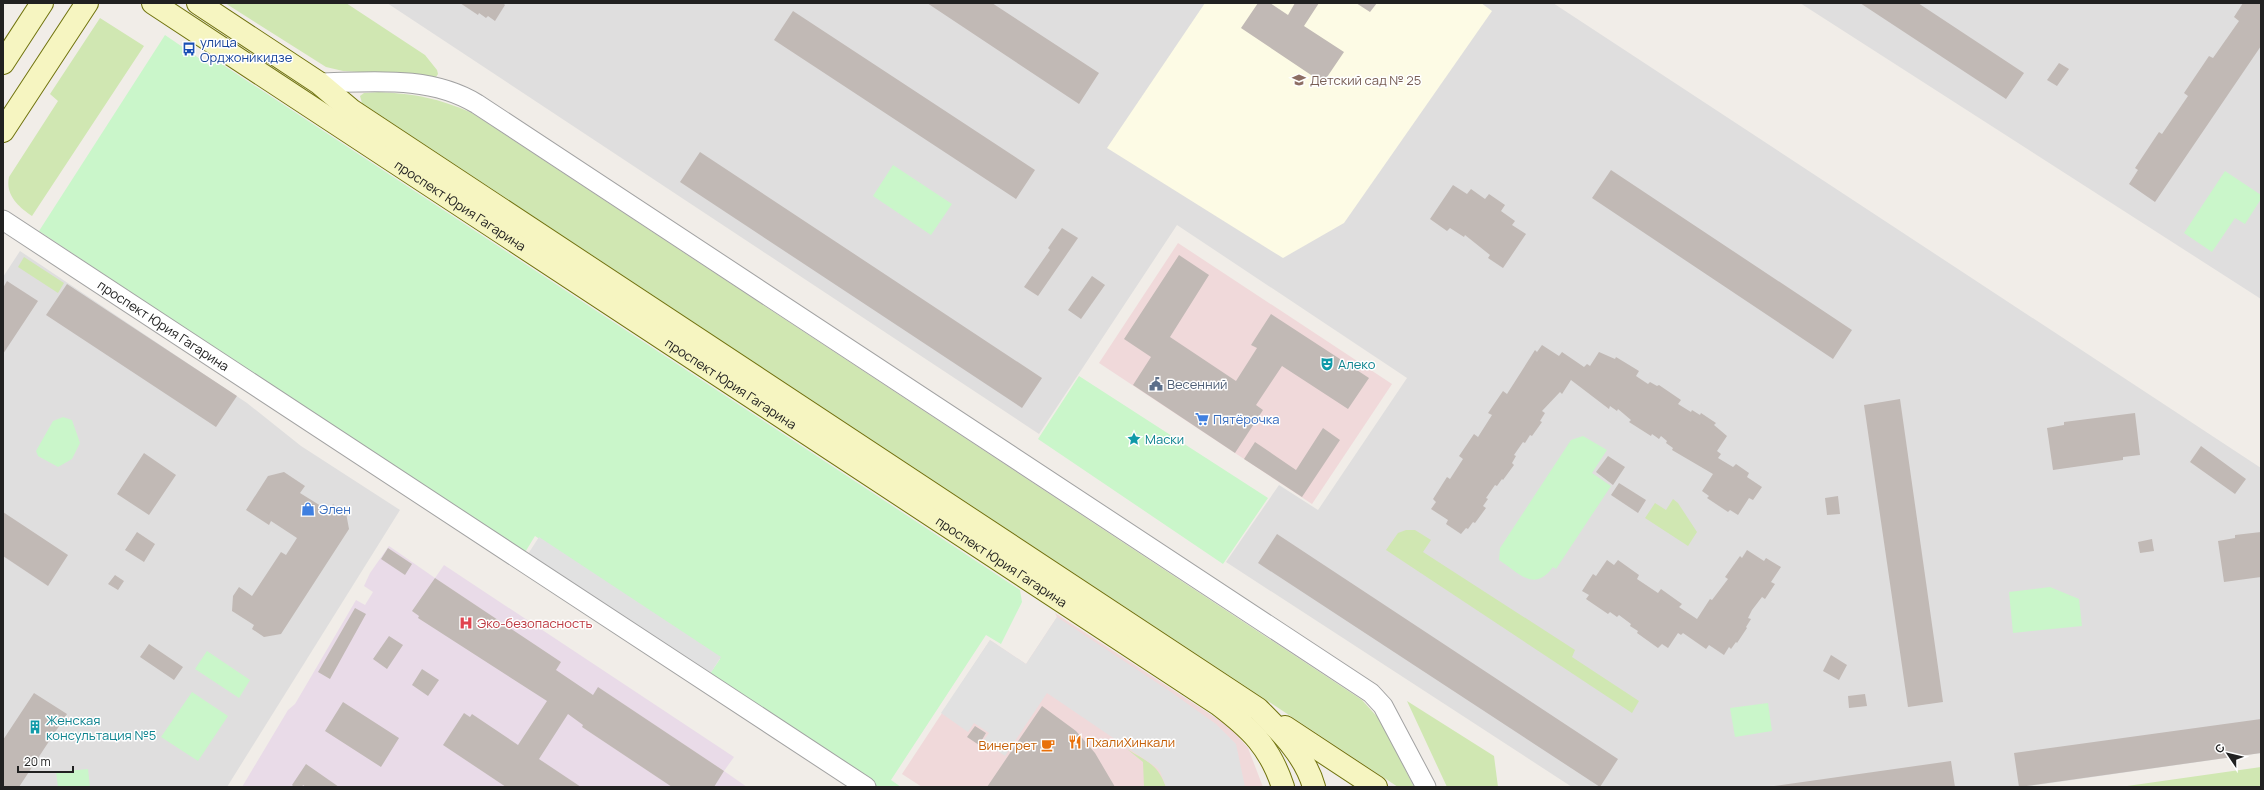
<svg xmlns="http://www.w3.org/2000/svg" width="2264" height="790" font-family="Manrope,sans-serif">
<rect width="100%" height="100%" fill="#f1ede8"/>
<path fill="#dfdede" d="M387,3H1553L2261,468V753L2024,787H1572L1226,562L1279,485L1318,510L1407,378L1177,225L1039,434Z
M1800,3H2261V299Z
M20,251L247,403L301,446L400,510L227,787H3V277Z"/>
<path fill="#f0d9da" d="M1178,243L1392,384L1312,504L1099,363Z
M1055,613L1230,727L1248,748L1263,787H922L902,774L990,640L1026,664L1057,617Z"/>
<path fill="#e9dbe8" d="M389,546L435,578L444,565L734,757L724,771L747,787H242L288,710L295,704L356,600L365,605L373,592L364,586L370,573Z"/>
<path fill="#fdfbe5" d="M1205,3H1481L1492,11L1344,223L1283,258L1107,148Z"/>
<path fill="#d0e7b2" d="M225,3H346L425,55L437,70L438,74L436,77L343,71L326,67Z
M100,18L144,46L32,216C19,207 5,195 9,177L58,101L50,94Z
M379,92C416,94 438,98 472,113L1362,700L1381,721L1414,787H1398L362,103L360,96L364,93Z
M24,257L64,283L58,293L18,267Z
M1673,499L1678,503L1697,532L1688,546L1645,518L1655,503L1666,510Z
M1406,530H1415L1431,540L1423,552L1575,650L1572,657L1639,701L1632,713L1386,550L1398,533Z
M1407,701L1494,756L1498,787H1447Z
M1127,749C1147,762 1157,763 1166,787H1144L1143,762Z
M2261,767V787H2120Z"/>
<path fill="#caf6ca" d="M165,35L209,65L214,59L1020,590L1022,602L1001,644L986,635L891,780L901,787H877L709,675L720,659L535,536L524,554L39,231Z
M893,165L952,204L931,235L873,196Z
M2225,171L2261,195V199L2245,224L2235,218L2212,252L2184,233Z
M1079,376L1268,498L1223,564L1038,439Z
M63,417L72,420L80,443L72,459L58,467L38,456L36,451L53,421Z
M1583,436L1607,450L1592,473L1611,486L1556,569L1553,567C1534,593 1519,573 1499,560L1500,548L1571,440Z
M2050,587L2079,599L2082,626L2013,633L2009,592Z
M207,651L250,680L239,698L195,669Z
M192,692L228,716L198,761L161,737Z
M1768,703L1772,731L1735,737L1730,708Z
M88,769L90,787H58L56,772Z"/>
<path fill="#e1e1e1" d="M539,537L721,657L710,674L528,554Z
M1057,617L1171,692L1216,724L1236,744L1245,787H1166L1160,771L1156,767L1047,693L1005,756L983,741L989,733L974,723L968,732L941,713L990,640L1026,664Z"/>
<path fill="#c1b9b5" d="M460,3H503L505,5L495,21L488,16L486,18L479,13L478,15Z
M927,3H992L1099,73L1079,104Z
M1258,3H1270L1288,15L1295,3H1319L1304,26L1344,52L1323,83L1241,28Z
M1356,3H1377L1370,12Z
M1860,3H1918L2024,73L2006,99Z
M2243,3H2261V46L2155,202L2129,184L2138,170L2135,168L2159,132L2162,134L2188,96L2184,93L2209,56L2213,58L2239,21L2234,17Z
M793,11L1035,170L1016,199L774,40Z
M2059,63L2069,69L2057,86L2047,80Z
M700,152L1042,378L1022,408L680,182Z
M1611,170L1852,330L1833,359L1592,198Z
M1453,185L1467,194L1471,189L1485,199L1489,194L1505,205L1501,211L1515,221L1512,225L1526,234L1503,268L1488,258L1490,255L1465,235L1464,237L1450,228L1447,231L1430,219Z
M1062,228L1078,238L1038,296L1024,287L1050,250L1048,248Z
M1179,255L1209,275L1170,337L1236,381L1257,348L1251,345L1271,314L1369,378L1348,409L1282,366L1256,405L1263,410L1235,453L1133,385L1151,357L1124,339Z
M1092,276L1105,285L1081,319L1068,310Z
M7,281L38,301L3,354V288Z
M67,284L237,396L216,427L46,315Z
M1542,345L1559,356L1562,352L1584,367L1587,364L1590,366L1599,352L1615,359L1616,357L1639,371L1636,376L1648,384L1650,382L1657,386L1659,385L1681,400L1678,404L1691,412L1692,410L1700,415L1701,413L1716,423L1714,425L1727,436L1717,451L1721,454L1718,458L1733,467L1736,464L1749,473L1747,477L1762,487L1753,500L1749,498L1738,515L1730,510L1728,512L1707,498L1709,496L1702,491L1713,474L1672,450L1673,448L1666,443L1667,441L1661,436L1659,439L1652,434L1651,436L1629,422L1631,420L1618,409L1617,411L1610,406L1609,409L1571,380L1562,394L1560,392L1542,411L1545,413L1540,421L1542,422L1532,436L1530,435L1525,443L1523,442L1514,455L1516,456L1512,463L1514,465L1503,480L1502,479L1497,486L1495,485L1486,498L1488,499L1483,506L1486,508L1475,523L1473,522L1468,529L1466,528L1461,534L1446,524L1448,520L1431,509L1436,502L1433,499L1447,477L1450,479L1463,459L1459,456L1474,434L1478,437L1492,415L1488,413L1503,391L1507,394L1535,350L1537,352Z
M1900,399L1943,702L1908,707L1864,405Z
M2135,413L2140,455L2123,457V460L2053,470L2047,428L2064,425V422Z
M1323,428L1340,440L1302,497L1244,459L1255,442L1296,470Z
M2201,446L2246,479L2235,494L2190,462Z
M144,453L176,475L149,515L117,494Z
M1608,456L1625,467L1613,485L1596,472Z
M284,472L305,486L300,493L329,511L333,504L346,513L349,529L281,634L264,637L252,629L254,625L232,611L233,596L239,587L252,596L281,552L286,555L297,538L271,521L269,525L246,510L268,476Z
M1619,483L1646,500L1638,513L1611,495Z
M1838,496L1840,514L1827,515L1825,498Z
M3,512L68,555L48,586L3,556Z
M137,532L155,544L144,562L125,550Z
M2261,532V577L2224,582L2218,541L2235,538V535Z
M1277,534L1618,759L1600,787L1258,563Z
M2152,539L2154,551L2140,553L2138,542Z
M388,548L412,564L405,575L381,559Z
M1747,550L1764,561L1766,558L1781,567L1771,582L1775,584L1765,599L1762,597L1752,610L1748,618L1751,619L1746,627L1747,628L1737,643L1736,642L1731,649L1729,647L1724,655L1709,645L1706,649L1683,633L1681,635L1678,633L1668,648L1662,644L1658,648L1637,633L1638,631L1630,626L1631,624L1619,615L1617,617L1610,612L1608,614L1586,599L1589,595L1582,591L1593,574L1596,576L1607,560L1614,565L1618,560L1639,575L1637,579L1658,593L1661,589L1682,604L1679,607L1697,619L1710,599L1712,600L1728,579L1725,577L1740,556L1742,558Z
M115,575L124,581L118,590L108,584Z
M435,578L561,662L556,670L593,695L598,687L724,771L714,787H672L582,727L583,725L568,714L539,759L581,787H506L443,745L464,713L470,717L472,714L518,745L547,701L418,618L419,616L412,611Z
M355,608L366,614L330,679L318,672Z
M389,636L403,645L387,669L373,659Z
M149,644L183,667L174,680L140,657Z
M1831,655L1847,665L1839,680L1823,671Z
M422,669L439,680L428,696L412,685Z
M34,693L67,714L19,787H3V740Z
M1865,694L1867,706L1849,708L1848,696Z
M343,702L399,738L381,767L325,731Z
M1042,706L1076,731L1095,753L1115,787H987Z
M2261,719V753L2019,787L2014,753Z
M975,726L986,733L979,745L967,737Z
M1951,761L1955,787H1774V786Z
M306,764L339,787H306L303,785L302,787H294L292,785Z"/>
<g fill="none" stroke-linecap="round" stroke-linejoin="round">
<g stroke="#a2a2a2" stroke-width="21">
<g id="street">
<path d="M319,83C372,82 430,75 477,104L1371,693L1383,706L1426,787"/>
<path id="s1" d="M3,220L866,787"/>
</g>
</g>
<g stroke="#70730d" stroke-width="24">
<g id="secondary">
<path id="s2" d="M153,3L1218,704C1251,729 1270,747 1283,787"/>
<path d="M198,3L319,83L351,110L1258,709C1281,732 1305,755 1314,787"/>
<path d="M3,63L42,3"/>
<path d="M3,131L87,3"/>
<path d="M1285,727L1376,787"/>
</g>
</g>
<use href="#street" stroke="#fff" stroke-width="19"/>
<use href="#secondary" stroke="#f6f5c1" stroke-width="22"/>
</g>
<defs>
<g id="bus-bare" transform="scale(1.08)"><path d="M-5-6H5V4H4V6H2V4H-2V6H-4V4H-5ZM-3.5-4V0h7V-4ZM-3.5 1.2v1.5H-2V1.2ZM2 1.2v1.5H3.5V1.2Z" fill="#1a4fb4" stroke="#fff" stroke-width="2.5" paint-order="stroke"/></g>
<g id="school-bare" transform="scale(1.08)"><path d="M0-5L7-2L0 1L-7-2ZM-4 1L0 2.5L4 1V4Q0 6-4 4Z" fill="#8d6e63" stroke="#fff" stroke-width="2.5" paint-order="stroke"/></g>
<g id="theatre-bare" transform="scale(1.08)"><path d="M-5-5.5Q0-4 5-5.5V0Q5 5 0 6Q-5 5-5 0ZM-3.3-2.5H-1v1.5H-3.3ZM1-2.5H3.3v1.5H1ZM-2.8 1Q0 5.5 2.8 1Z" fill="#0f9aa8" stroke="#fff" stroke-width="2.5" paint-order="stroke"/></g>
<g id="civic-bare" transform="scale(1.08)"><path d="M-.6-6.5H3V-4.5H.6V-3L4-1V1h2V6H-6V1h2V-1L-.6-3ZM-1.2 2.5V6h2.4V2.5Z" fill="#5c6f8a" stroke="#fff" stroke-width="2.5" paint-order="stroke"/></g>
<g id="supermarket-bare" transform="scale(1.08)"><path d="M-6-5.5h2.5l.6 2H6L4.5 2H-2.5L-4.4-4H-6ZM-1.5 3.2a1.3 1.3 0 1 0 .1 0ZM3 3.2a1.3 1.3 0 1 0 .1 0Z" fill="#3f7fe0" stroke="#fff" stroke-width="2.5" paint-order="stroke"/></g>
<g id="sight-bare" transform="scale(1.08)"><path d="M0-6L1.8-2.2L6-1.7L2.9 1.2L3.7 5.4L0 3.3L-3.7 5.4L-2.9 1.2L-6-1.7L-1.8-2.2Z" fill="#0f9aa8" stroke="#fff" stroke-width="2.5" paint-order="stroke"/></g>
<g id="shop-bare" transform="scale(1.08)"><path d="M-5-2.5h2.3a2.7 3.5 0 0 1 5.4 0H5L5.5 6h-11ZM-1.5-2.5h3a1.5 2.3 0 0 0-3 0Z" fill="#3f7fe0" stroke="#fff" stroke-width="2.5" paint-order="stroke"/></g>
<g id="hospital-bare" transform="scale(1.08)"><path d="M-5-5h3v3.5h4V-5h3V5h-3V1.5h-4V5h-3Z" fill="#e0444e" stroke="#fff" stroke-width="2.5" paint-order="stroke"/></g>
<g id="building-bare" transform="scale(1.08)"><path d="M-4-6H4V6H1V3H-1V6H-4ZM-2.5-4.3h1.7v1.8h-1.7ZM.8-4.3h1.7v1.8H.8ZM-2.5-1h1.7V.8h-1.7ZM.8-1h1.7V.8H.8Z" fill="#0f9aa8" stroke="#fff" stroke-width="2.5" paint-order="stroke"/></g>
<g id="restaurant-bare" transform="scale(1.08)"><path d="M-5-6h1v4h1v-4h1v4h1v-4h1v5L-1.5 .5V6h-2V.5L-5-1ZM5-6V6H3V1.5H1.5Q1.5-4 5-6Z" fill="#e8710a" stroke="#fff" stroke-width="2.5" paint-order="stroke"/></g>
<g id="cafe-bare" transform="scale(1.08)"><path d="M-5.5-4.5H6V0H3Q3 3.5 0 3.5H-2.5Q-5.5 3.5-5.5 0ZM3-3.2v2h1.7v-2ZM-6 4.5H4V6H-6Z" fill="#e8710a" stroke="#fff" stroke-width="2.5" paint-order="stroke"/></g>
</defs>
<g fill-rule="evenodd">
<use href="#bus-bare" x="189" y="49"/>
<use href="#school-bare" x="1299" y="80"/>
<use href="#theatre-bare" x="1327" y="364"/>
<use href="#civic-bare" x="1156" y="384"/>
<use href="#supermarket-bare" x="1202" y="419"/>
<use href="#sight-bare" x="1134" y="439"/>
<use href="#shop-bare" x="308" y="509"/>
<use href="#hospital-bare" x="466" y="623"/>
<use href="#building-bare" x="35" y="727"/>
<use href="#restaurant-bare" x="1075" y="742"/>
<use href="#cafe-bare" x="1048" y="745"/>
</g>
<g text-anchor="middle" stroke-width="3" stroke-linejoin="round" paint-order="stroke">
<g font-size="13" fill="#164399" stroke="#fff" text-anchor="start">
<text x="200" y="47">улица<tspan x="200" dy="15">Орджоникидзе</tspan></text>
</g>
<g font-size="13" fill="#785e54" stroke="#fff" text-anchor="start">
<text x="1310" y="85">Детский сад № 25</text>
</g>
<g font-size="13" fill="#212121" stroke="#fff">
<text dy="5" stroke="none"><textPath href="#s2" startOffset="368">проспект Юрия Гагарина</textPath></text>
<text dy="5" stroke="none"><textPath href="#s1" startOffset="192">проспект Юрия Гагарина</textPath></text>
<text dy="5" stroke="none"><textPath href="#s2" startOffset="692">проспект Юрия Гагарина</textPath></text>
<text dy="5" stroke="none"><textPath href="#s2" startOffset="1016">проспект Юрия Гагарина</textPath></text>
</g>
<g font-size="13" fill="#0d838f" stroke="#fff" text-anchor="start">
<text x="1338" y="369">Алеко</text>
<text x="1145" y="444">Маски</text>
<text x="46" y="725">Женская<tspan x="46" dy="15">консультация №5</tspan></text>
</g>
<g font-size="13" fill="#4e5e75" stroke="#fff" text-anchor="start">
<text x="1167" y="389">Весенний</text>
</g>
<g font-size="13" fill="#366cbe" stroke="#fff" text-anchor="start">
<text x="1213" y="424">Пятёрочка</text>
<text x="319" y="514">Элен</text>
</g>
<g font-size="13" fill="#be3a42" stroke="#fff" text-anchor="start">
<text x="477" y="628">Эко-безопасность</text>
</g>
<g font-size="13" fill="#c56008" stroke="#fff" text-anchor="start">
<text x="1086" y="747">ПхалиХинкали</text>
<text x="1037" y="750" text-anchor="end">Винегрет</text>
</g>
</g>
<rect width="2264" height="790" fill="none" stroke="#212121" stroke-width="8"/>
<g transform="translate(2228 754) rotate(305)" stroke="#ffffff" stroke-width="3" paint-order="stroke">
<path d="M0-3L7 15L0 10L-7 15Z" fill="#212121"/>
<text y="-6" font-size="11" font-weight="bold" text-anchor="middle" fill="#212121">С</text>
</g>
<path d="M18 766v6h55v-6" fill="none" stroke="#212121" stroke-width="2"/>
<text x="24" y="766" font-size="12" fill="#212121" stroke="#ffffff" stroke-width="3" paint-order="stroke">20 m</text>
</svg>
